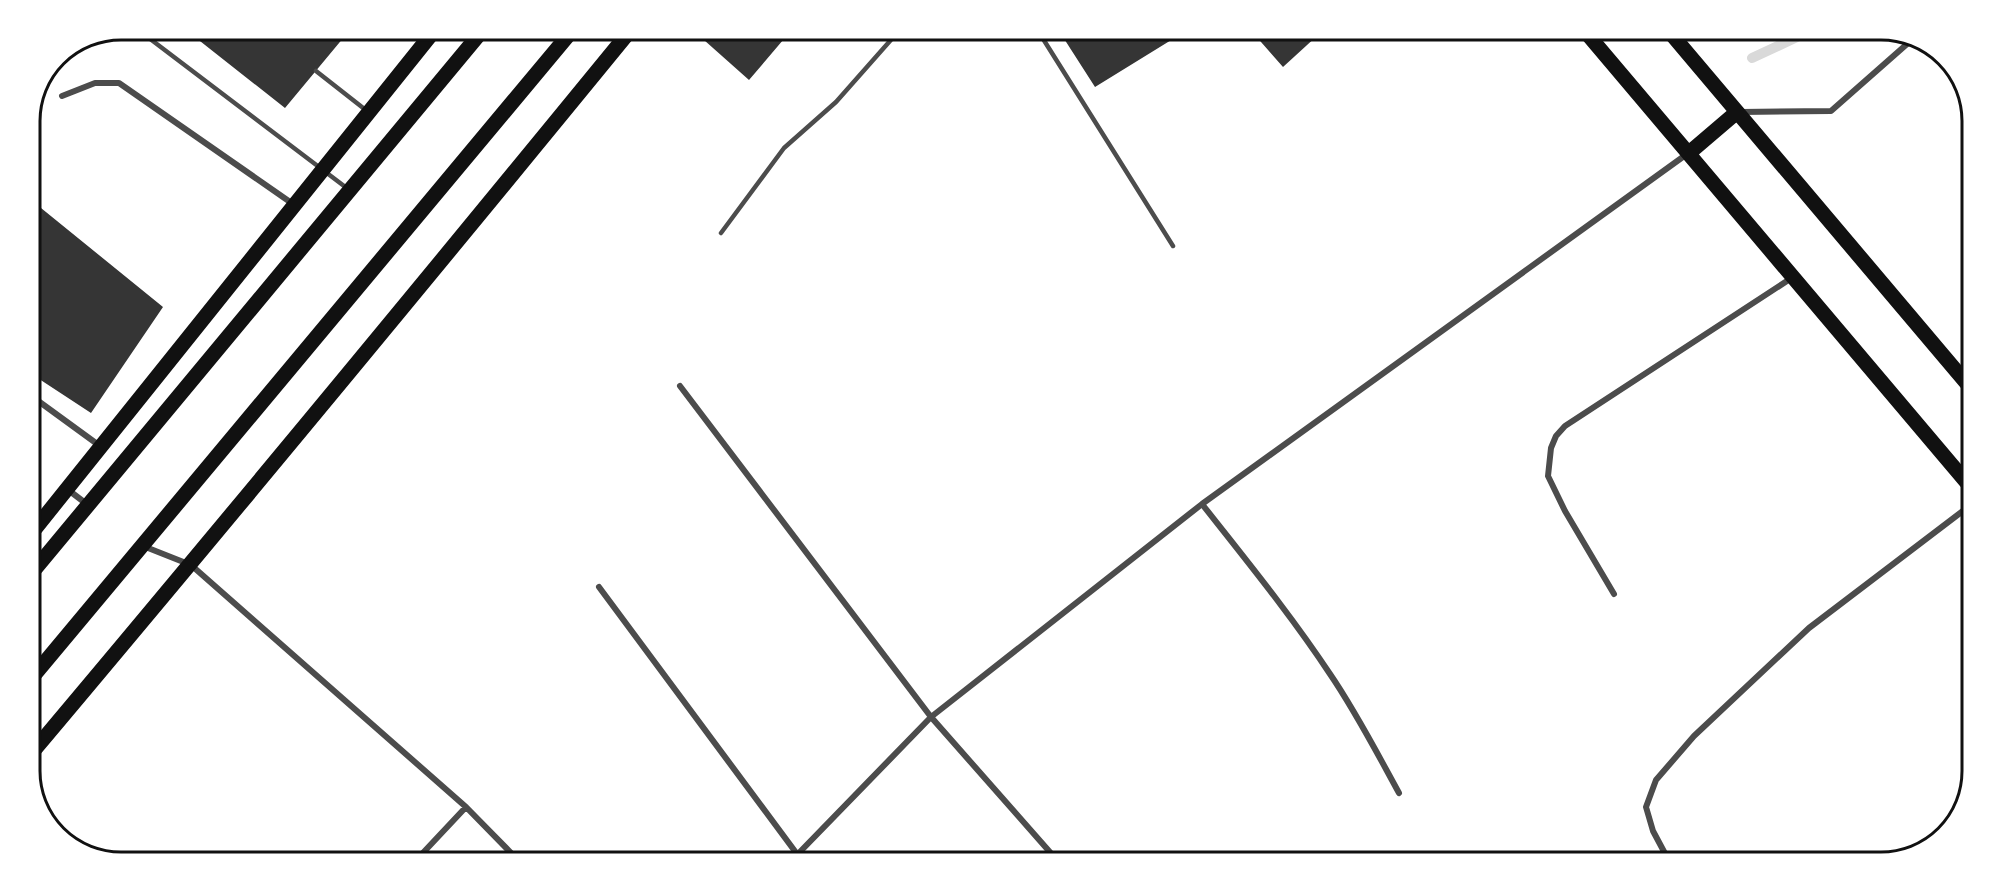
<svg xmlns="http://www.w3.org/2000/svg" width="2002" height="892" font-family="'Libre Baskerville',serif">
<rect width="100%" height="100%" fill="#fff"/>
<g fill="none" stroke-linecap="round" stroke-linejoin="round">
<path stroke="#d9d9d9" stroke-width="10" d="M1752,58L1797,37"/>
</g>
<path fill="#353535" d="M186,30L349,31L285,108Z
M695,32L789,33L749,80Z
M1061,34H1181L1095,87Z
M1254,34L1318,35L1283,67Z
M41,208L163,307L91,413L30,373V222Z"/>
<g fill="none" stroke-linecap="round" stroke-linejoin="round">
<path stroke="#4c4c4c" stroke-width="4.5" d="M116,32H141L348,189
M1040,34L1173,246
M316,71L367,111
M721,233L784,148L836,102L897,33"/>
<path stroke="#4c4c4c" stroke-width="6" d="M62,96L95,83H119L293,204
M1741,112L1831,111L1915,37
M680,386L931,717L1056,859
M30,395L100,446
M67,489L88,505
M1202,504C1246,560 1291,615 1330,674C1356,712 1377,753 1399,793
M143,546L191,565L466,807L515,857
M599,587L797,854
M1614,594L1565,511L1548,476L1551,448L1556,436L1565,426L1793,277
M420,856L466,807
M794,858L931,717L1202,504L1687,154
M1669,861L1653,831L1646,807L1656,780L1694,736L1809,628L1968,507"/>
<path stroke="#111" stroke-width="15" d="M1589,36L1968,484
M1673,36L1969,386
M1689,153L1737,112
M30,535L434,31
M30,575L482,31
M30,680L571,32
M30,755C232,515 431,274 629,32"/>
</g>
<path d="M0 0H2002V892H0ZM121 40H1881A81 81 0 0 1 1962 121V771A81 81 0 0 1 1881 852H121A81 81 0 0 1 40 771V121A81 81 0 0 1 121 40Z" fill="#fff" fill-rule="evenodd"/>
<path fill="none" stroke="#111" stroke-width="3" d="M121 40H1881A81 81 0 0 1 1962 121V771A81 81 0 0 1 1881 852H121A81 81 0 0 1 40 771V121A81 81 0 0 1 121 40Z"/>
</svg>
